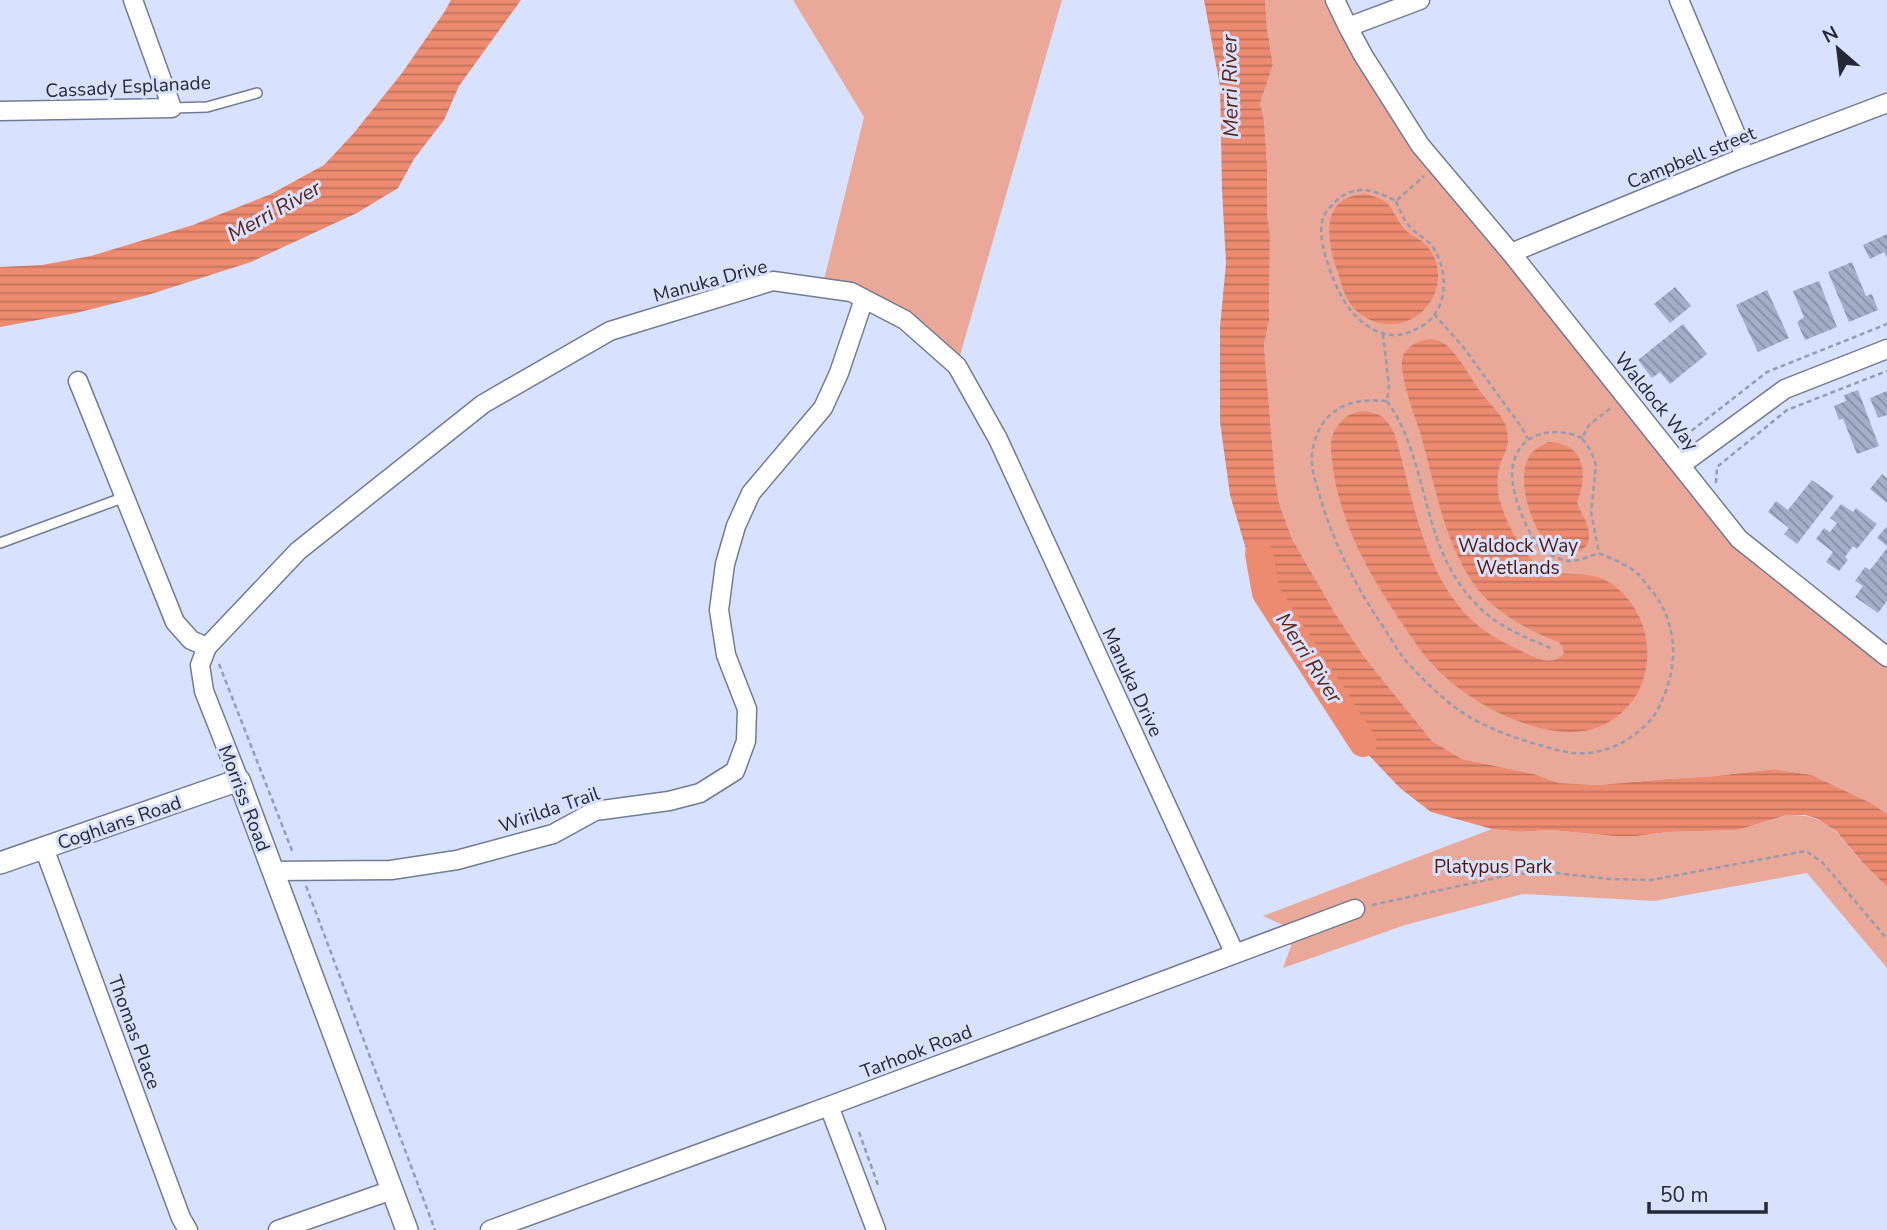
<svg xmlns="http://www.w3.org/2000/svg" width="1887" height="1230" font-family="'Nunito Sans',sans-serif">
<defs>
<pattern id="water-rules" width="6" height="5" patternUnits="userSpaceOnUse" patternTransform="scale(1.75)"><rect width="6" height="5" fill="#ed8b71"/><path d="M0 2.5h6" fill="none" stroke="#c0725d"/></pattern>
<pattern id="building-back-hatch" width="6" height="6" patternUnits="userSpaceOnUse" patternTransform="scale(1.75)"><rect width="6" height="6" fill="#a5aec8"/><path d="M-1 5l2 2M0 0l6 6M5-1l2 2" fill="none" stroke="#868ea3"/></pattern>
</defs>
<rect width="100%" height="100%" fill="#d8e2fe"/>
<path fill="#eaa998" d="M793,0H1062L957,366L905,320L822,288L864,117Z
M1265,0H1335L1420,145L1739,539L1887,657V814L1871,803L1812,775L1774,769L1716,776L1667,779L1598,785L1559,783L1534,774L1462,759L1432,741L1365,658L1335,613L1292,539L1279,503L1275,478L1264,345L1269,321L1270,236L1267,212V164L1264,120L1260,103L1273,65L1267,28Z
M1788,815C1831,814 1837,835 1863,863C1871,871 1879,879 1887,887V968L1807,873L1654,901L1523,894L1405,925L1283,968L1291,946L1283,925L1263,916L1492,829L1520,832L1551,830L1613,836H1637L1668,832L1738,830Z"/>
<path fill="url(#water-rules)" d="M451,0H521L459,86L444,120L414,159L398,188L357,213L251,262L148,295L76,313L0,327V267L42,265L91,256L193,225L271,194L324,165L353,134L402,73L445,11Z
M1204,0H1265L1267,28L1273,65L1260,103L1264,120L1267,164V212L1270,236L1269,321L1264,345L1275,478L1279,503L1292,539L1335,613L1365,658L1432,741L1462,759L1534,774L1559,783L1598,785L1667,779L1716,776L1774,769L1812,775L1871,803L1887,814V887L1863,863L1836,831L1818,819L1805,815H1787L1738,830L1668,832L1637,836H1613L1551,830L1520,832L1492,829L1431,812L1400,788L1360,746L1338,701L1309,666L1273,604L1248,556L1230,495L1220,422V327L1226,263L1222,190L1220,86Z
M1365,194C1394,201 1388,207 1403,227C1409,236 1421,238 1428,247C1450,275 1434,315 1401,323C1381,328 1357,318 1347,298C1343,291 1341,282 1338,273C1327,242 1318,197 1365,194Z
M1430,339C1435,340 1441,341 1445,344C1461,357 1470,379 1483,395C1490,404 1500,413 1505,424C1507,428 1508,435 1508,439C1508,447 1505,453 1502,459C1497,471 1496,488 1500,501C1505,520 1523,557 1541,567C1561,579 1586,569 1607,581C1659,612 1662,691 1609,722C1585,736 1557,733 1532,726C1499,716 1466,697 1441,673C1424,657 1412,638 1399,619C1365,568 1335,513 1331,450C1329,424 1354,402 1379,415C1387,419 1391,427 1395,435C1413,497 1423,576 1474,622C1488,635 1507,644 1525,653C1538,659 1552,666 1564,654L1563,648L1559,642C1531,632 1494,612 1476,587C1443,542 1435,484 1420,432C1414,415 1400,376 1402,360C1404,347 1419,340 1430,339Z
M1549,442C1586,444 1588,474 1577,502C1580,513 1588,521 1589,533C1591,560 1559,555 1546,541C1530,525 1517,479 1528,459C1532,450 1540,446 1549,442Z"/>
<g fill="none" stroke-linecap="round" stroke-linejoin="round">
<path stroke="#ed8b71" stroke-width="28" d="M1259,554L1266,593L1363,743"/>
</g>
<path fill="url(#building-back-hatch)" d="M1887,234V258L1884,252L1870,259L1863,245Z
M1852,262L1866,296L1872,294L1878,310L1849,322L1828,272Z
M1819,281L1837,327L1805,340L1797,322L1804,317L1793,291Z
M1675,287L1691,306L1670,323L1654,304Z
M1767,290L1789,338L1758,352L1736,305Z
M1683,324L1707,354L1670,384L1660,372L1652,378L1638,360Z
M1858,390L1879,446L1857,454L1843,419L1839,420L1834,406L1846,401L1844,395Z
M1887,391V415L1878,418L1870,398Z
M1882,474L1887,478V503L1870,489Z
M1812,480L1834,496L1797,544L1784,534L1789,528L1768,512L1776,501L1788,510Z
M1841,504L1853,512L1856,508L1877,524L1857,549L1853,546L1845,557L1848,560L1839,571L1826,562L1833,552L1816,539L1824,528L1830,532L1837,523L1830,518Z
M1887,526V546L1877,538Z
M1887,548V601L1878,613L1855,597L1863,586L1855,581L1865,567L1870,570Z"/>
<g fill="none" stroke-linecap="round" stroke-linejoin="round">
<g stroke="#727b94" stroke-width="12">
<path id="service" d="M172,108L207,107L257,93
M0,543L125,497"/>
</g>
<g stroke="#727b94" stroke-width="21">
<path id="minor" d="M1335,0L1348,27L1363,55L1420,145L1511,253L1739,539L1887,657
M1679,0L1745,156
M1348,27L1420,0
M0,111L172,108L133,0
M1511,253L1737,160L1887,103
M78,381L175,622L191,640L207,647
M1681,465L1785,389L1887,349
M239,780L204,691L200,665L207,647L298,551L483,404L610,331L773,281L851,292L905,320L957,366L998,439L1235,954
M44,848L181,1218L188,1230
M273,871L391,870L457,860L553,834L595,811L669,801L700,793L735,771L746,741L747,709L726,655L719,610L725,564L736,526L751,493L823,408L839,373L864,299
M829,1106L876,1230
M278,1230L392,1190
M490,1230L829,1106L1355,909"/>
</g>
<g stroke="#727b94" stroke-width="24">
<path id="tertiary" d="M0,863L239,780L407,1230"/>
</g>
<path stroke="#949cb1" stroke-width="2.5" stroke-dasharray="5 3.5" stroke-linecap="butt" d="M1396,201C1400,211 1404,221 1412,229C1418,235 1427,239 1432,246C1447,267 1449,301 1430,320C1424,326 1415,330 1407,333C1387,340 1368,329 1355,315C1338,299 1317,245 1322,222C1323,215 1329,208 1333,204C1353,183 1373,189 1396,201L1424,176
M1434,314L1464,348L1520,425L1528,439
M1383,334L1389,386L1387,401C1365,399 1344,401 1328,417C1318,427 1311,446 1312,461C1312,473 1317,485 1320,497C1334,544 1355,585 1382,625C1390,637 1397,650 1406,661C1418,675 1433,689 1447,701C1474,724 1510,737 1543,746C1553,749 1564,752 1574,753C1604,756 1634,740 1653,717C1657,712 1660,705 1663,698C1680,659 1676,617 1647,585C1644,581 1641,576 1637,573C1626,564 1612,559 1599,553L1591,512L1596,465L1591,451L1582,438L1589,425L1612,407
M1387,401C1395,413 1402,425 1407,439C1430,498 1430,558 1478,606C1498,627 1527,638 1553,649
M1675,431L1690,432L1767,372L1887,324
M1582,438C1555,426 1520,431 1513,465C1508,487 1525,529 1539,546C1546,554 1558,559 1568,561C1578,562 1590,556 1599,553
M1716,483L1717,467L1787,410L1887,371
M219,664L293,853
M306,886L435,1230
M1372,905L1514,874L1556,873L1609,879L1651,880L1806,851L1823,863L1887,939
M859,1132L878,1185"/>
<use href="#service" stroke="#fff" stroke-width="9"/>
<use href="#minor" stroke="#fff" stroke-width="18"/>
<use href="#tertiary" stroke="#fff" stroke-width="21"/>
</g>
<g text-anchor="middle" stroke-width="6" stroke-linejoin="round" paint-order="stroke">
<g font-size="19" fill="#252933" stroke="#d8e2fe">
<text transform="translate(128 86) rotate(-3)" y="7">Cassady Esplanade</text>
<text transform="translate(1691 157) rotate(-22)" y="7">Campbell street</text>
<text transform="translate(710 280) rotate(-15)" y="7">Manuka Drive</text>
<text transform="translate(1657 401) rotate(51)" y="7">Waldock Way</text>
<text transform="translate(1133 682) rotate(65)" y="7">Manuka Drive</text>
<text transform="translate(245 798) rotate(69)" y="7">Morriss Road</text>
<text transform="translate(549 809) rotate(-19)" y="7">Wirilda Trail</text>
<text transform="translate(119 822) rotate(-19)" y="7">Coghlans Road</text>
<text transform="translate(135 1032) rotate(70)" y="7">Thomas Place</text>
<text transform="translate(916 1051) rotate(-21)" y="7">Tarhook Road</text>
</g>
<g font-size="19" fill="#521505" stroke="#d8e2fe">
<text x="1518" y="552">Waldock Way<tspan x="1518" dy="22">Wetlands</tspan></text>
<text x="1493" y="873">Platypus Park</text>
</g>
<g font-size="21" font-style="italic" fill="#5f2111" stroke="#d8e2fe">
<text transform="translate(1230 86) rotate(-91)" y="7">Merri River</text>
<text transform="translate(274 211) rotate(-29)" y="7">Merri River</text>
<text transform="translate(1309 658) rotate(57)" y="7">Merri River</text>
</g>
</g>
<g transform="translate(1838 49) rotate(332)" stroke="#d8e2fe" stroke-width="5" paint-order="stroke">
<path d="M0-5L12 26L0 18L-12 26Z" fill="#252933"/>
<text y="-10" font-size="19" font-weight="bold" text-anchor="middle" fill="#252933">N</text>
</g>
<path d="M1649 1202v10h117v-10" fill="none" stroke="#252933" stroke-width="3.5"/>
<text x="1660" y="1202" font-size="21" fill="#252933" stroke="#d8e2fe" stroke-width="5" paint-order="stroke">50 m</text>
</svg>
